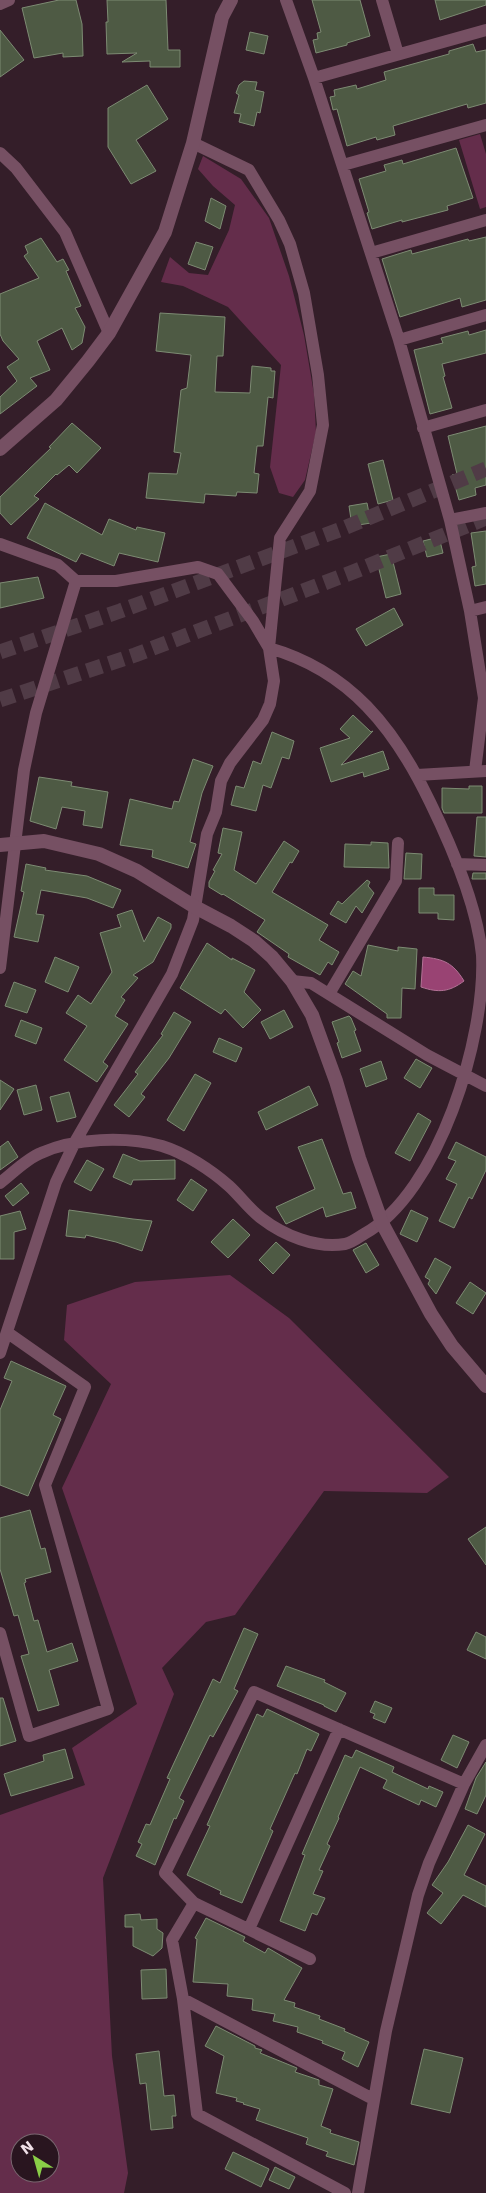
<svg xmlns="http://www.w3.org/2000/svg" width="486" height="2193" font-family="'DejaVu Sans',sans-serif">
<rect width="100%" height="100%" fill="#341e29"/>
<path fill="#642d4b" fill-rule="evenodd" d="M480,134L486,154V207L480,209L459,140Z
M203,156L241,179L269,218L289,276L304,335L314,394L316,432L305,480L293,497L279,493L270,467L281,365L228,307L183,286L161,282L170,257L189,273L208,275L229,230L235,205L213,186L198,169Z
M230,1275L289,1318L449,1477L427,1493L324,1491L235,1615L206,1622L162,1668L174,1694L103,1878L112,2056L128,2173L124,2193H0V1815L85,1785L72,1748L137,1704L62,1488L111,1384L64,1340L67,1305L135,1282ZM20,2143H50V2173H20Z"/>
<path fill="#994373" stroke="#b37296" d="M423,957C444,959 453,963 464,981C449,992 439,993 421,987Z"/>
<path fill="#4e5a44" stroke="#7d8b73" d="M59,0H76L82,24L83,56L63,57V53L34,58L22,8Z
M107,0H166L168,50H180V67H150V61L122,62L137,53L107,54L106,22H108Z
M312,0H360L370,36L347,43V45L316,53L313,40L318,39L317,33L321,32Z
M435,0H486V5L440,20Z
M0,30L24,60L0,77Z
M250,32L268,36L264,54L246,50Z
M473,44L476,52L486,50V103L468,108L467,104L393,126L395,135L377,140L376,137L347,146L337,109L333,110L330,97L335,96L334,90L356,85L357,89L386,80L384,72L449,54V51Z
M244,81L257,82L255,90L264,92L260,113L257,112L254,126L239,122L241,114L234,113L239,95L236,93L239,85Z
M147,85L168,119L136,140L156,171L131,184L108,147V108Z
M456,148L473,198L447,206L448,210L402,222V220L372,229L367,213L369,212L359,179L386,171L384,165L402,160L403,164Z
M211,198L226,206L220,229L205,221Z
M486,237V300L462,307L460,298L400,317L382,259L411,250L412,254L468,239L469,241Z
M41,238L57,262L63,259L69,270L66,271L81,306L75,308L85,327L82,343L72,350L62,328L37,341L50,370L30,378L37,386L0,414V397L17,381L7,367L19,359L3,341L0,334V294L39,278L24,256L28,253L25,246Z
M196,242L213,247L205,270L188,264Z
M160,313L225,317L223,356H217L215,392L250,393L252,366L271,368V371H275L273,398L268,397L263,446H257L254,473L259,474L257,493L237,492L236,496L205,494L204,503L146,498L149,473L177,474L181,453L174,452L181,390L187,388L191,355L156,351Z
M486,330V353L442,364L445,376L443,377L452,408L430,414L414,350L443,343L441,338L468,331L469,335Z
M72,423L101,448L77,473L69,465L57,475L56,474L34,496L39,499L11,525L0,513V497L51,448L49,447Z
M486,426V485L475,488L476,495L459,500L452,475L457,474L448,436Z
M383,460L393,500L378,504L368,464Z
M45,503L102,535L109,519L136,530L137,527L165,533L158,562L119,553L114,566L81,553L76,562L27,538Z
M367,503L371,523L352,526L349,506Z
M486,531V584L475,586L472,567L476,566L471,533Z
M439,537L443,553L427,557L423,541Z
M391,554L401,594L386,598L376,557Z
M38,577L44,598L0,608V583Z
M394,608L403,625L366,646L356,629Z
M353,715L371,732L373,731L341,765L383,751L389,769L364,777L363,772L331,782L320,748L350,738L340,729Z
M272,732L294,741L289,759L282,757L271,788L263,785L256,811L231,805L236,786L244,788L253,761L261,764Z
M193,759L213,766L202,793L190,842L196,844L188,868L152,857L153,850L120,845L130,799L172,809L174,801L179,802Z
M39,777L72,782L71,786L108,792L102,828L83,825L85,811L62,807L56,829L30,821Z
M469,786H482V813H444L442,808V788L469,789Z
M477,817H486V857L474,856Z
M223,828L242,832L234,870L256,884L284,841L299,851L292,863L290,862L272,892L328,925L319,940L339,952L332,965L328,962L320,975L288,957L289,954L257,932L265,920L223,894L222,895L209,887V882L215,871L213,870L222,854L218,853Z
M371,842L388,843L389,868L344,867L345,844L371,845Z
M406,853L422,854L421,879H404Z
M26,864L46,868L45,870L87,876L121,890L113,908L87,898L41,890L36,914L44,915L38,942L14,937L24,892L21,891Z
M473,873H486V879H472Z
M367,880L370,882L368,886L374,893L362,913L356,906L346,923L330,914L338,901L342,904Z
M419,888H434V895H454V920L438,919V913H419Z
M132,910L144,942L158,917L171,924V928L153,962L133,975L138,978L121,997L125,1000L115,1016L128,1024L103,1062L108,1066L97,1082L64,1060L87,1026L66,1013L78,995L91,1004L112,972L100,933L121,927L117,915Z
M207,943L232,960V958L255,970L244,992L261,1010L243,1028L225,1009L221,1014L180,988Z
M368,945L398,951V947L417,949L415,989L402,988L401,1018H387V1014L345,984L353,971L361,976Z
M55,957L79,967L68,992L45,982Z
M14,982L36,990L27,1013L5,1006Z
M284,1010L293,1027L270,1039L261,1022Z
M174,1012L191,1022L169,1058L141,1094L145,1097L129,1117L114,1105L138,1074L135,1072L163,1035L161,1034Z
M349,1016L351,1018L356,1030L354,1031L361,1051L342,1058L337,1043L339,1042L332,1022Z
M21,1020L42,1028L36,1044L15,1036Z
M219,1038L242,1048L236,1062L213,1052Z
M416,1059L432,1068L420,1088L404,1078Z
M381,1061L387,1079L366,1087L360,1069Z
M195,1074L211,1083L184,1131L167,1120Z
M0,1080L14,1089L0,1110Z
M36,1085L42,1110L24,1115L17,1090Z
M309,1086L318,1105L266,1130L258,1112Z
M69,1092L76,1117L57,1122L50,1097Z
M418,1113L431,1121L410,1161L395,1153Z
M322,1139L343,1194L351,1192L356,1208L326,1217L323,1207L286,1224L276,1207L315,1189L298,1147Z
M8,1141L18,1157L0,1170V1147Z
M456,1142L486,1157V1170L472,1199L469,1197L454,1228L439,1221L457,1184L446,1179L456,1161L448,1158Z
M123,1154L140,1161L175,1160V1179L133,1180L131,1185L113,1177Z
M87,1160L104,1169L91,1191L74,1182Z
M191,1179L207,1190L193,1211L177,1200Z
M21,1183L29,1193L13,1206L5,1196Z
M69,1210L133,1219L152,1221L142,1251L116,1242L86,1235L85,1238L66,1236Z
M411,1210L428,1218L417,1242L400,1234Z
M20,1211L26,1229L14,1232V1259H0V1216Z
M233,1219L250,1235L228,1258L211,1242Z
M276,1242L290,1255L273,1274L259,1260Z
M366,1243L379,1265L366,1273L353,1250Z
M435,1258L451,1267L436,1294L428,1284L430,1280L425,1277Z
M470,1282L486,1293L473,1314L456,1303Z
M11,1361L66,1386L53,1415L61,1419L28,1496L0,1485V1410L12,1381L4,1378Z
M30,1510L41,1549L45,1548L51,1572L25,1579L26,1582L24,1583L34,1621L38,1620L47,1652L72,1643L78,1661L49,1670L59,1705L38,1711L21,1656L29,1654L18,1615L14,1616L0,1569V1518Z
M486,1527V1565L468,1539Z
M244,1628L258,1634L234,1689L238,1691L213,1737L210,1735L179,1798L184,1801L176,1819L174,1818L155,1865L136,1856L142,1844L138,1842L146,1824L150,1825L170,1779L167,1778L213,1679L220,1683Z
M476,1632L486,1637V1659L467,1650Z
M286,1666L325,1680L324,1682L346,1693L336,1712L324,1706V1705L277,1686Z
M0,1698H3L16,1741L0,1746Z
M375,1701L392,1708L385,1723L373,1718L375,1714L370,1712Z
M267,1709L319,1734L311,1751L307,1749L297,1774L295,1773L270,1829L273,1831L242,1903L220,1894L221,1891L187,1875L210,1826L207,1825L257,1714L263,1717Z
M453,1735L469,1742L457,1768L441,1760Z
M65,1749L73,1778L11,1796L4,1774L44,1761L43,1755Z
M356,1750L394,1767L392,1772L428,1789L429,1786L443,1792L436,1807L421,1800L419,1805L383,1788L387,1780L360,1767L338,1817L339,1818L327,1844L330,1846L319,1870L323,1871L313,1894L325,1898L317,1915L312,1913L305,1931L280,1921L305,1855L302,1854L326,1798L345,1755L352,1758Z
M486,1762V1795L477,1814L465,1809L476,1778Z
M468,1825L485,1834L464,1875L486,1886V1907L463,1895L441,1924L427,1913L443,1893L432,1885L448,1862Z
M140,1914L141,1920L157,1919V1929L163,1933L162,1948L153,1956L133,1946V1927H125V1915Z
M206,1918L245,1937L243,1941L265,1953L268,1948L302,1968L284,2000L295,2003L294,2007L320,2016L319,2019L345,2029L344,2031L369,2042L358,2067L342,2059L345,2052L322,2043L323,2041L297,2032L298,2027L273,2021L275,2014L252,2010L253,1999L227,1996L228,1984L193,1982L197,1939L195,1938Z
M166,1969L167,1998L142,1999L141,1970Z
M216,2026L255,2046V2048L262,2050L260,2053L297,2068L295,2072L319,2080V2085L333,2089L321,2126L331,2130L330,2133L359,2142L354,2165L326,2156L328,2152L306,2144L308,2138L256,2120L260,2109L243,2104L244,2103L236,2101L237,2098L216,2093L224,2056L205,2046Z
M424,2049L463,2058L450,2113L411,2104Z
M159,2051L164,2096L174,2095L176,2116H172L173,2128L151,2130L146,2083L140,2084L136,2054Z
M233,2152L269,2169L261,2187L225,2169Z
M275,2167L295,2177L289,2189L269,2180Z"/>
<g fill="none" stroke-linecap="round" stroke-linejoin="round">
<path stroke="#503b46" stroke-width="15" stroke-dasharray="15 8" stroke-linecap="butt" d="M0,652L120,611L339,530L486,469
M0,700L135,655L353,572L486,518"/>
<path stroke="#765063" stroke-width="12" d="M286,0L314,78L399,340L450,520L470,611L484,698L475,771
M382,0L398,54
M0,4L9,0
M314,78L486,30
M0,153L16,168L65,232L109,333
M343,165L486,125
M371,253L486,220
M399,340L486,315
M423,428L486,410
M450,520L486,513
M0,544L58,565L76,581H116L198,567L218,574L253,621L269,648C350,671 395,729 430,802C452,847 477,905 482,955C486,1037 439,1193 364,1234C358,1238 351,1243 345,1244C316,1249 283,1235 261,1218C249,1209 240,1196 229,1186C211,1170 185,1153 162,1146C126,1136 74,1138 41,1153C26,1159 13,1173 0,1183
M470,611L486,607
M417,775L486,771
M457,864L486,865
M0,968L24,770L36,713L76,581
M292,981L311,983L427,1055L486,1086
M329,994L396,881L398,843
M0,1353L56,1182L75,1142L172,974L193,920L207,834L216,812L221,781L230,763L263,720L270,704L274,681L269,648L280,538L310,491L323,425L318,375L304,293L290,244L279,220L249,170L193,143
M0,1633L29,1736L108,1709L45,1485L85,1387L8,1333
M194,1903L172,1940L183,1999L197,2114L345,2193
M249,1929L339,1729
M310,1959L194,1903L165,1873L254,1692L464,1784
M183,1999L373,2099
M358,2193L386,2031L418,1895L429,1863L464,1784L486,1745"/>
<path stroke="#765063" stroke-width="14" d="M0,449L56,400L88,361L109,333L165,232L193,143L222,17L231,0
M0,845L44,841L99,854L137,871L195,907L231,926L254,941L272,957L292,981L312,1015L336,1081L359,1158L382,1223L431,1314L452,1346L486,1386"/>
</g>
<g transform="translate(35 2158) rotate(323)"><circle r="24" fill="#29151f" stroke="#79666f"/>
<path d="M0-4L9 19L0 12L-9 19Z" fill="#8ace47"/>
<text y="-8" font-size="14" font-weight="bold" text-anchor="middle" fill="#f0e0e7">N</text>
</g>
</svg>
